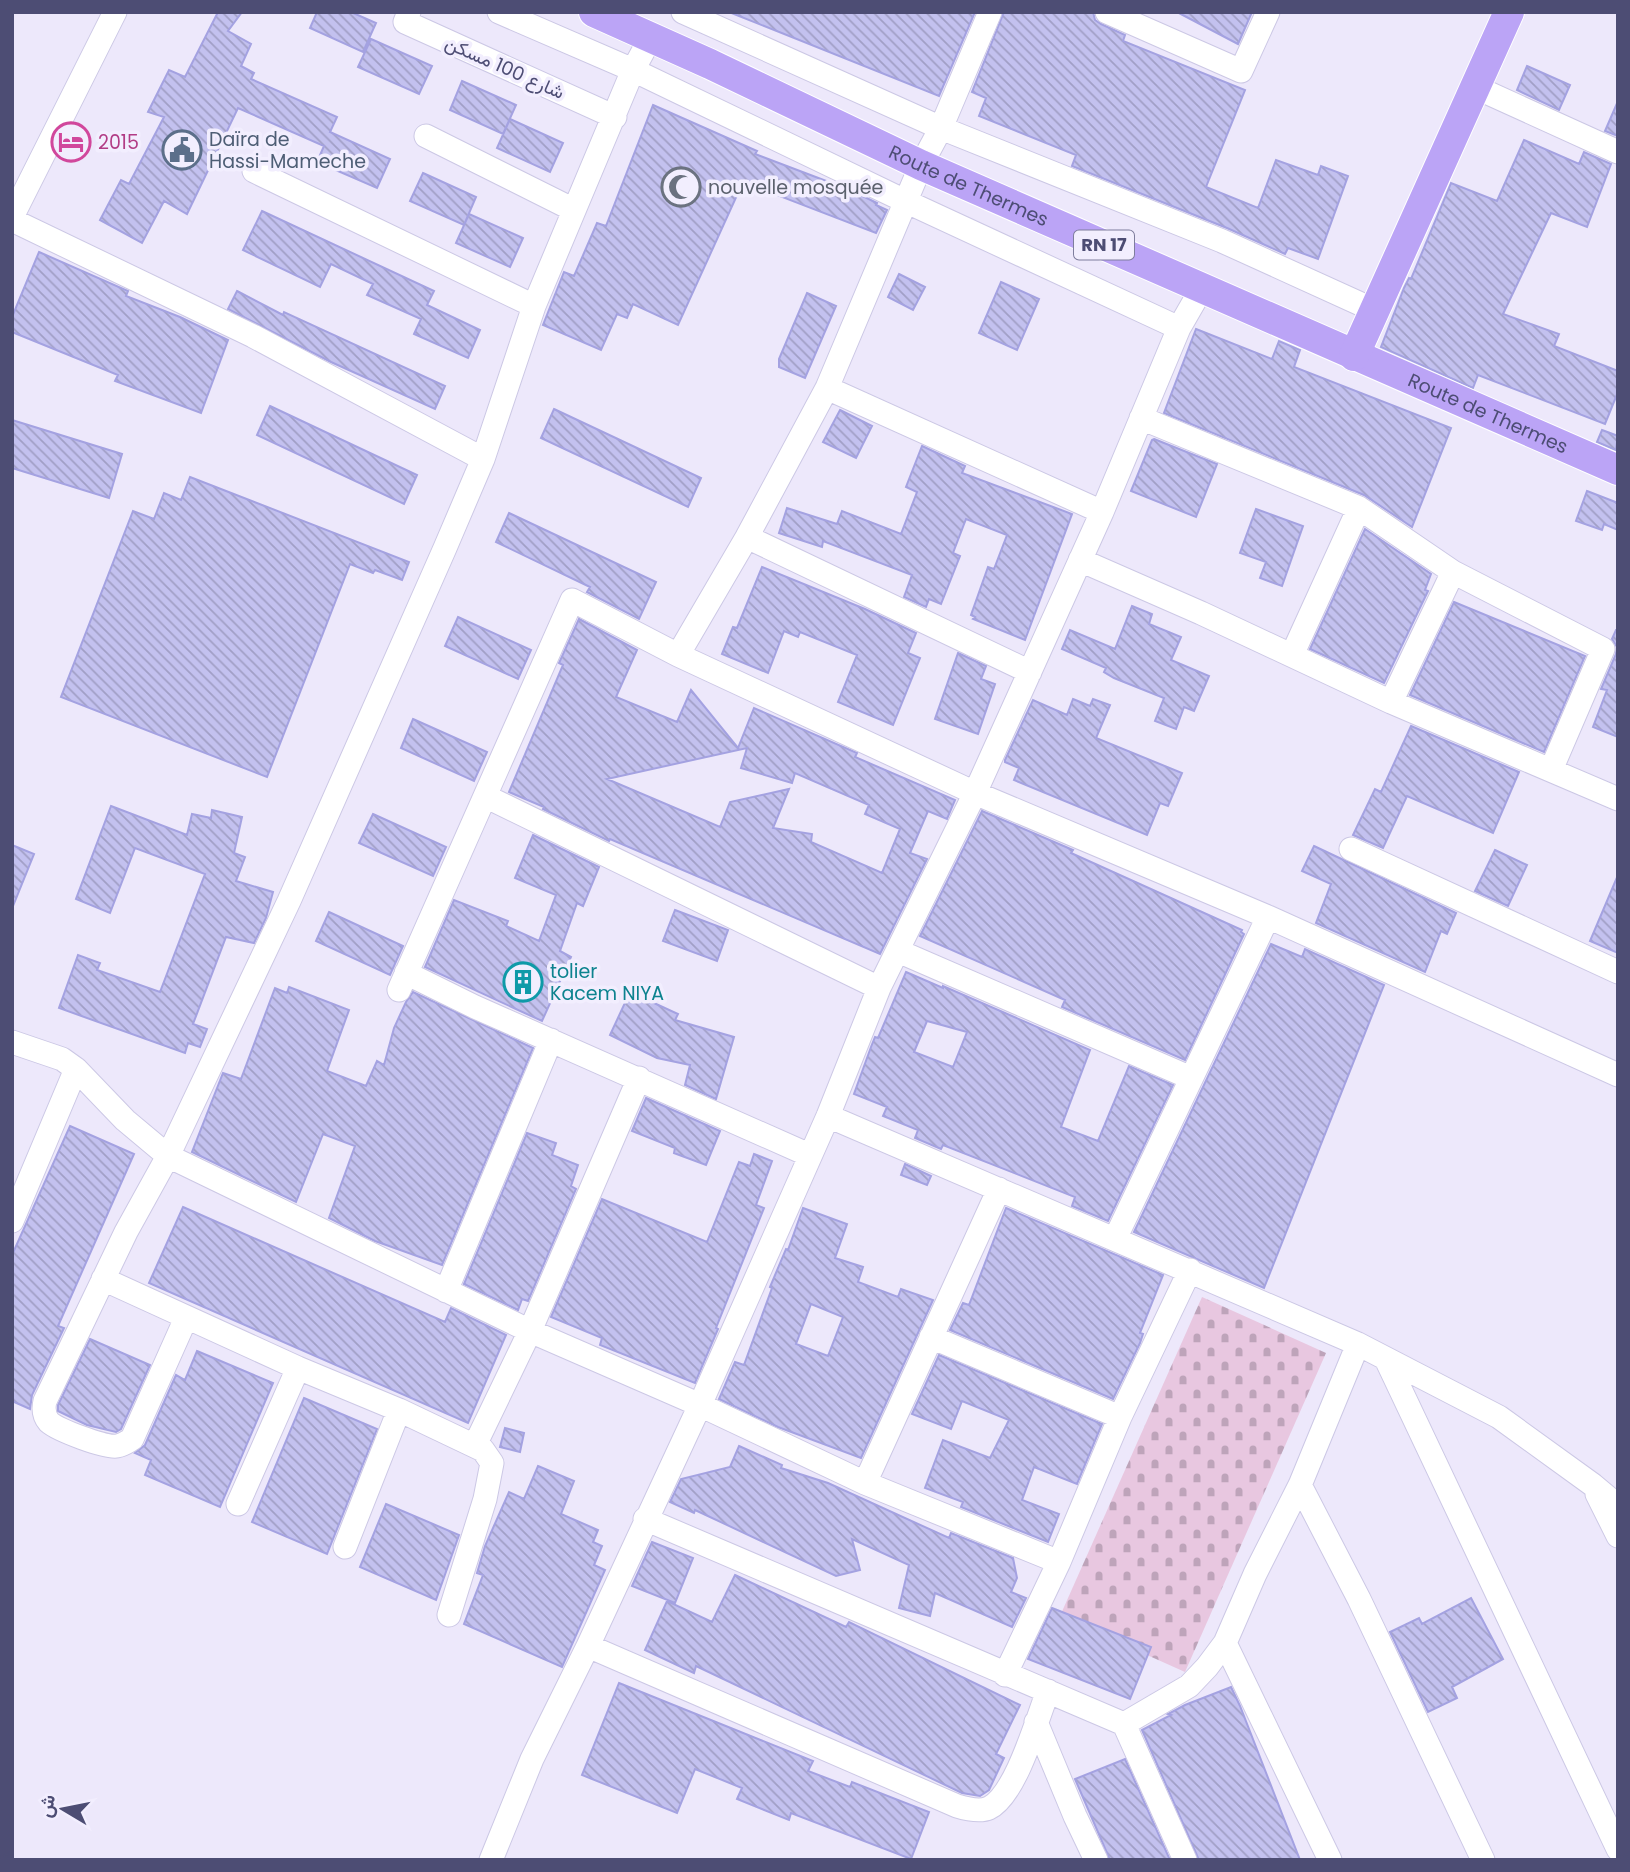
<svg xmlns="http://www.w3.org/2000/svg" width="1630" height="1872" font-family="Poppins,Vazirmatn,sans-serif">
<defs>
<pattern id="cemetery-stones" width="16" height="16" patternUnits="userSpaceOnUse" patternTransform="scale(1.75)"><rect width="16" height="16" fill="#e8c7e0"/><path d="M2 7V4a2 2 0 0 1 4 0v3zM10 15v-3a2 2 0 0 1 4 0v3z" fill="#bea4ba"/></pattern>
<pattern id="building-back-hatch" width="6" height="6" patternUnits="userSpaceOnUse" patternTransform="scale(1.75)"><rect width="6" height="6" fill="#c3c1ef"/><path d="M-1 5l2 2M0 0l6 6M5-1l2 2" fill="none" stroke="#a19fc6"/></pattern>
</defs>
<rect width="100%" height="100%" fill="#ede8fb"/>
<path fill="url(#cemetery-stones)" d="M1202,1297L1326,1353L1185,1672L1060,1616Z"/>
<path fill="url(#building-back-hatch)" stroke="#a4a2e1" stroke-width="2" fill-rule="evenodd" d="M218,12H242L228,31L251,44L241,66L254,73L251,79L337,117L330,132L390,159L377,188L317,162L324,146L238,108L187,214L164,201L142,243L100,220L121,180L129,184L164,117L148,112L169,70L185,77Z
M317,12H351L376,23L363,52L310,28Z
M729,12H975L939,96Z
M1004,12H1093L1095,20L1101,24L1125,35L1123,41L1245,90L1206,187L1258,208L1276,160L1318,175L1321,166L1348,176L1318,259L1288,248L1285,254L1227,228L1072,166L1076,155L979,116L986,98L972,92Z
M1177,12H1252L1238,44Z
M371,39L432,66L419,94L358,67Z
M1527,66L1570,85L1559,110L1517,90Z
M462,81L516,105L503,134L450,110Z
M1618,101V136L1605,131Z
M653,105L757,151L755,154L850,190L877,203L876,205L887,210L876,233L743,182L678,325L633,304L627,318L617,314L601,350L543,325L564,272L574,276L597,223L606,226Z
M510,119L563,143L550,172L497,148Z
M1524,140L1579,164L1584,152L1611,164L1587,227L1551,213L1503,314L1559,334L1554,346L1618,371V392L1605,424L1478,375L1473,388L1381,347L1404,288L1409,278L1411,279L1451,183L1497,201Z
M423,173L476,197L464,225L410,201Z
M262,211L434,291L427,305L480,330L468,358L414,334L421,319L367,295L373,284L331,264L320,287L243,250Z
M469,214L523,238L510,267L456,243Z
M39,252L128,291L126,296L180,317L228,340L201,413L115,381L118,375L12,332V317Z
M899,274L925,287L913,310L888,297Z
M1001,282L1039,299L1017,350L979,333Z
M237,291L283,315L284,312L445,386L435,409L331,362L228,309Z
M807,293L836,306L805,378L779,367V359Z
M1196,329L1272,359L1279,341L1300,350L1294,367L1451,428L1412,527L1364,495L1164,413Z
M270,406L417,475L404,504L257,435Z
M554,409L701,478L688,507L541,438Z
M840,410L872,426L856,458L823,442Z
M12,420L122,454L109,498L12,468Z
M1602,430L1618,436L1616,450L1597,442Z
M1154,439L1217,464L1196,517L1131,491L1152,440Z
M922,446L965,466L962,473L1072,514L1025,640L973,619L975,617L971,615L988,567L994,569L1007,535L966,519L953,553L960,556L941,604L929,599L926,607L904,597L912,575L823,541L822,547L779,533L787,508L837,524L842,511L901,534L917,492L906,487Z
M190,477L409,562L402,580L375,570L373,573L350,564L267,777L61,697L133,511L154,519L164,493L181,500Z
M1587,491L1618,503V530L1604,524L1602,530L1576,521Z
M1256,509L1303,526L1282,586L1260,578L1266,562L1240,553Z
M509,513L656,582L639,619L587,592L590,587L496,542Z
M1365,529L1431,574L1425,590L1428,591L1384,683L1310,649Z
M762,567L865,609L916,633L908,653L920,658L893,725L838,702L857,655L800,632L798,637L784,631L768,673L722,654L733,627L737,628Z
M1454,602L1585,656L1544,752L1410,695Z
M1132,606L1152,614L1149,624L1181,637L1171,660L1209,676L1194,711L1184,707L1176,729L1155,721L1164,698L1114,678L1104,672L1106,668L1062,649L1070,630L1115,649Z
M458,617L531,650L518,679L445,646Z
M579,619L637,650L616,697L677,722L691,690L738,748L754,708L857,753L855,757L955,800L947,819L928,811L910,853L927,859L880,954L610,839L609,841L543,809L544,807L509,792L563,665L559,663ZM747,748L741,768L792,783L795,773L869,805L865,814L900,829L882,873L811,842L812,834L773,828L789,789L730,802L720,827L607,779Z
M1616,630H1618V737L1593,727L1607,690L1601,689L1616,654L1617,647L1612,639Z
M958,653L986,666L981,679L995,684L978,734L935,719Z
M1073,699L1090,706L1093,699L1110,705L1096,738L1182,773L1168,806L1160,803L1147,835L1014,780L1019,768L1005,762V760L1033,700L1067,715Z
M413,719L487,752L474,781L401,748Z
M1411,726L1519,772L1493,833L1407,796L1383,848L1353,835L1375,789L1381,792Z
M111,806L187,835L192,814L211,818L212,810L242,817L234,853L245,857L236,881L273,892L266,918L254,943L226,937L193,1024L207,1029L200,1047L188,1043L185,1053L59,1008L78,955L100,963L97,970L160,992L205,874L135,848L110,913L76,899Z
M982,811L1073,850L1071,853L1242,930L1241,932L1244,934L1185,1060L1062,1007L1065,1000L920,936Z
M373,814L446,847L433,876L359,843Z
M533,835L599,867L583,906L577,903L560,951L571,957L542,1021L425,967L454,900L508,921L506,926L539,941L556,895L515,878Z
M12,845L34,854L13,906H12Z
M1314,846L1456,913L1447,934L1441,931L1425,972L1316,923L1331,884L1302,871Z
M1495,850L1527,865L1508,906L1475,891Z
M1618,875V953L1590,941Z
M675,910L728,930L717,961L663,941Z
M329,912L403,946L390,975L316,941Z
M1271,944L1302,957L1305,949L1384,985L1264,1288L1134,1232Z
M906,972L943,988V986L1090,1050L1061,1127L1098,1141L1129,1066L1173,1085L1108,1221L1072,1206L1075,1197L943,1145L941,1149L915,1138L918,1130L883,1116L887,1107L854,1094L871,1047L875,1037L878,1038ZM927,1021L967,1032L953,1067L914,1052Z
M289,987L349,1010L327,1071L366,1086L377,1061L384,1065L394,1028L406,1002L413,992L533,1048L442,1265L375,1241L329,1218L355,1146L323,1134L296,1202L192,1152L223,1073L241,1079L275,988L287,993Z
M630,992L678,1014L675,1020L734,1037L716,1099L685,1085L690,1065L657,1058L610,1035Z
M646,1098L720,1131L706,1165L674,1153L675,1148L632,1131Z
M70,1126L134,1154L58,1326L64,1328L32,1395L30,1409L12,1401V1255Z
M527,1133L556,1143L552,1155L578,1165L571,1186L576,1189L528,1301L522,1299L518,1310L464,1284Z
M754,1154L772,1161L756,1205L764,1208L716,1328L718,1329L695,1383L600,1345L602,1338L551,1317L602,1199L707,1242L739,1162L750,1166Z
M905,1164L931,1176L927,1185L901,1175Z
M183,1207L445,1322L451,1308L506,1335L468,1423L149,1283Z
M803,1208L847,1224L835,1258L863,1267L858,1282L898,1297L901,1289L933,1300L861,1458L778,1427L719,1399L735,1362L744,1365L772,1288L770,1287L786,1249L788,1250ZM811,1304L843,1317L828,1356L796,1344Z
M1006,1208L1163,1275L1140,1333L1143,1334L1140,1343L1113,1399L950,1330L963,1303L969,1305Z
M90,1339L150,1365L121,1429L116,1432L87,1425L58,1411V1405Z
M197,1351L273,1383L220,1507L145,1475L151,1460L135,1453L145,1445L176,1375L185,1380Z
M939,1355L1102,1424L1077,1484L1034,1467L1022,1500L1059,1514L1048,1542L961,1507L963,1502L925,1488L943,1440L990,1458L1009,1420L962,1401L951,1429L912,1414Z
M304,1398L377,1429L327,1554L252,1522Z
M505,1428L524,1433L520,1452L500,1447Z
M739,1446L782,1465L781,1468L828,1483L949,1538L951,1533L1013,1558L1017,1578L1011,1592L1026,1598L1012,1627L935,1593L930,1616L899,1608L909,1565L852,1539L860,1570L836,1576L695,1510L694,1513L670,1502L681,1479L730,1467Z
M538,1466L574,1481L561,1514L598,1530L593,1542L602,1546L594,1565L605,1570L562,1667L464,1624L483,1575L477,1573L485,1546L509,1492L524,1499Z
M386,1504L459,1535L436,1600L360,1567Z
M652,1542L693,1558L675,1603L632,1586Z
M735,1575L846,1627L849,1622L1020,1705L996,1754L1004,1758L989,1790L980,1796L962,1793L696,1666L694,1673L645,1650L667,1601L712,1622Z
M1471,1598L1503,1659L1452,1687L1457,1698L1428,1712L1390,1632L1419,1618L1422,1624Z
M1052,1608L1151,1647L1130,1699L1028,1659Z
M619,1683L813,1761L808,1771L850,1787L852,1782L929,1812L911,1859L791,1813L789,1820L737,1799L742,1788L695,1769L677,1813L582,1775Z
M1231,1687L1240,1706L1300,1860H1199L1142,1730L1171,1715L1168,1714L1185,1705Z
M1125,1759L1170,1860H1110L1075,1779Z"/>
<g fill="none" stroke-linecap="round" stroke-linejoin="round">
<g stroke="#ccc8e5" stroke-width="25">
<path id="minor" d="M409,12L405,22L615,117
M499,12L633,70L905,201L1179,328
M683,12L941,128L1222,241L1376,311
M1107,12L1241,71L1268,12
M1475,87L1618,152
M426,136L574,210
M254,171L534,306
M12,217L115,12
M12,220L253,336L483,459
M827,388L1102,512
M1141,418L1359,508L1453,572L1391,702
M747,537L1030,672
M1080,560L1201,613L1391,702L1618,799
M1453,572L1603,649L1551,770
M678,655L747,537L827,388L921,165L941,128L990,12
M1292,655L1359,508
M485,796L879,988
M1351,849L1618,972
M898,951L1191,1078
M406,973L475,1007L809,1155
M399,990L572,600L678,655L975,793L1268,917L1618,1075
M12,1042L62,1059L76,1069L125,1120L168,1156L530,1331L700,1405L865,1483L1059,1562
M828,1116L1358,1344L1499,1417L1593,1485L1618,1506
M12,1221L76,1069
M1115,1239L1268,917
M103,1279L298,1368L399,1410L483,1450L492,1463L485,1499L449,1615
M446,1291L551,1040
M186,1318L132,1439C127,1442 123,1445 117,1446C105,1448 58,1430 49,1422C44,1416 43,1409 45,1401L126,1232L168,1156L289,901L445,548L483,459L534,306L633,70L651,37
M931,1337L1120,1417
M1386,1359L1618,1849
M475,1445L530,1331L639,1078
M865,1483L999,1189
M1300,1485L1359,1599L1483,1860
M1597,1494L1618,1536
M238,1504L298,1368
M645,1519L1124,1724
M345,1547L399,1410
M1225,1643L1330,1860
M588,1646L957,1806C967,1809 980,1812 989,1808C1016,1795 1037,1719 1048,1691
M1005,1675L1059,1562L1120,1417L1190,1270
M1036,1722L1075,1816L1096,1860
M491,1860L532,1759L588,1646L700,1405L828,1116L879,988L975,793L1102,512L1179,328L1202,288
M1185,1860L1124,1724L1189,1686L1207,1667L1225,1643L1255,1574L1300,1485L1358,1344"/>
</g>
<g stroke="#fff" stroke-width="32">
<g id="major">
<path id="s1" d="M594,12L710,64L921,165L1618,470"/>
<path d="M1354,356L1509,12"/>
</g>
</g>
<use href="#minor" stroke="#fff" stroke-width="23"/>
<use href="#major" stroke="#bba4f6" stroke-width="30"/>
</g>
<defs>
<g id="hotel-ring" transform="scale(2.0125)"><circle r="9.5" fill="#f2eefe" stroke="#d1479c" stroke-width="1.5"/><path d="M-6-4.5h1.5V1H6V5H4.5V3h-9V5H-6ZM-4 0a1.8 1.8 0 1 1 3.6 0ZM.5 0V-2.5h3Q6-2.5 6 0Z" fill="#d1479c"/></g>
<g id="civic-ring" transform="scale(2.0125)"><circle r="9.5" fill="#f2eefe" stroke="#5c6f8a" stroke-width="1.5"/><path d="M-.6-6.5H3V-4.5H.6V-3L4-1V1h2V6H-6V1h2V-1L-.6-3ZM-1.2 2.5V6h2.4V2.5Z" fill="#5c6f8a"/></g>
<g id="mosque-ring" transform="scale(2.0125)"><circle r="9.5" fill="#f2eefe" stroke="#6b7280" stroke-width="1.5"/><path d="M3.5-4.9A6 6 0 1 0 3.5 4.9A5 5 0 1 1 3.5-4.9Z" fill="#6b7280"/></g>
<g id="building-ring" transform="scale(2.0125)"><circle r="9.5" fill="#f2eefe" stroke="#0f9aa8" stroke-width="1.5"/><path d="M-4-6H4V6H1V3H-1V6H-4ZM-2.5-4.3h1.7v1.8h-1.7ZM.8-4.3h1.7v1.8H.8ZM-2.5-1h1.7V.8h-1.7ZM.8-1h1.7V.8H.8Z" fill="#0f9aa8"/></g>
</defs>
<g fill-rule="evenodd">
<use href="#hotel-ring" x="71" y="142"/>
<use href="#civic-ring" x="182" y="150"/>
<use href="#mosque-ring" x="681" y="187"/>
<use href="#building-ring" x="523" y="982"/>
</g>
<g text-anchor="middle" stroke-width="7" stroke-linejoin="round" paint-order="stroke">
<rect fill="#f2eefe" stroke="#7e7d9d" stroke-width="2" x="1074" y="230.5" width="60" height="29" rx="5"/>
<g font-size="18" font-weight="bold" fill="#4d4d74">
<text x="1104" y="251">RN 17</text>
</g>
<g font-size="19" fill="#4d4d74" stroke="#f2eefe">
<text transform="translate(505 67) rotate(24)" y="7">شارع 100 مسكن</text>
<text dy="7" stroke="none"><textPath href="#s1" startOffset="413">Route de Thermes</textPath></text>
<text dy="7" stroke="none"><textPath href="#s1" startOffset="980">Route de Thermes</textPath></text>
</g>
<g font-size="19" fill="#4e5e75" stroke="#f2eefe" text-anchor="start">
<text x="209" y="146">Daïra de<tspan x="209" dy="22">Hassi-Mameche</tspan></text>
</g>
<g font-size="19" fill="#b23c85" stroke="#f2eefe" text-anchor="start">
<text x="98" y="149">2015</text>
</g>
<g font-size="19" fill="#5b616d" stroke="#f2eefe" text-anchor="start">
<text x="708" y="194">nouvelle mosquée</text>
</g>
<g font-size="19" fill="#0d838f" stroke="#f2eefe" text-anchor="start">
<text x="550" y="978">tolier<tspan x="550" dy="22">Kacem NIYA</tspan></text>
</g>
</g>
<rect width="1630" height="1872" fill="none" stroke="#4d4d74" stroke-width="28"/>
<g transform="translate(63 1809) rotate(280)" stroke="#f2eefe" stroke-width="5" paint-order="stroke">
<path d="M0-5L12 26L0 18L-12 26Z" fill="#4d4d74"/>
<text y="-10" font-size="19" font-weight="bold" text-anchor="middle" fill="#4d4d74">ش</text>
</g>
</svg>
